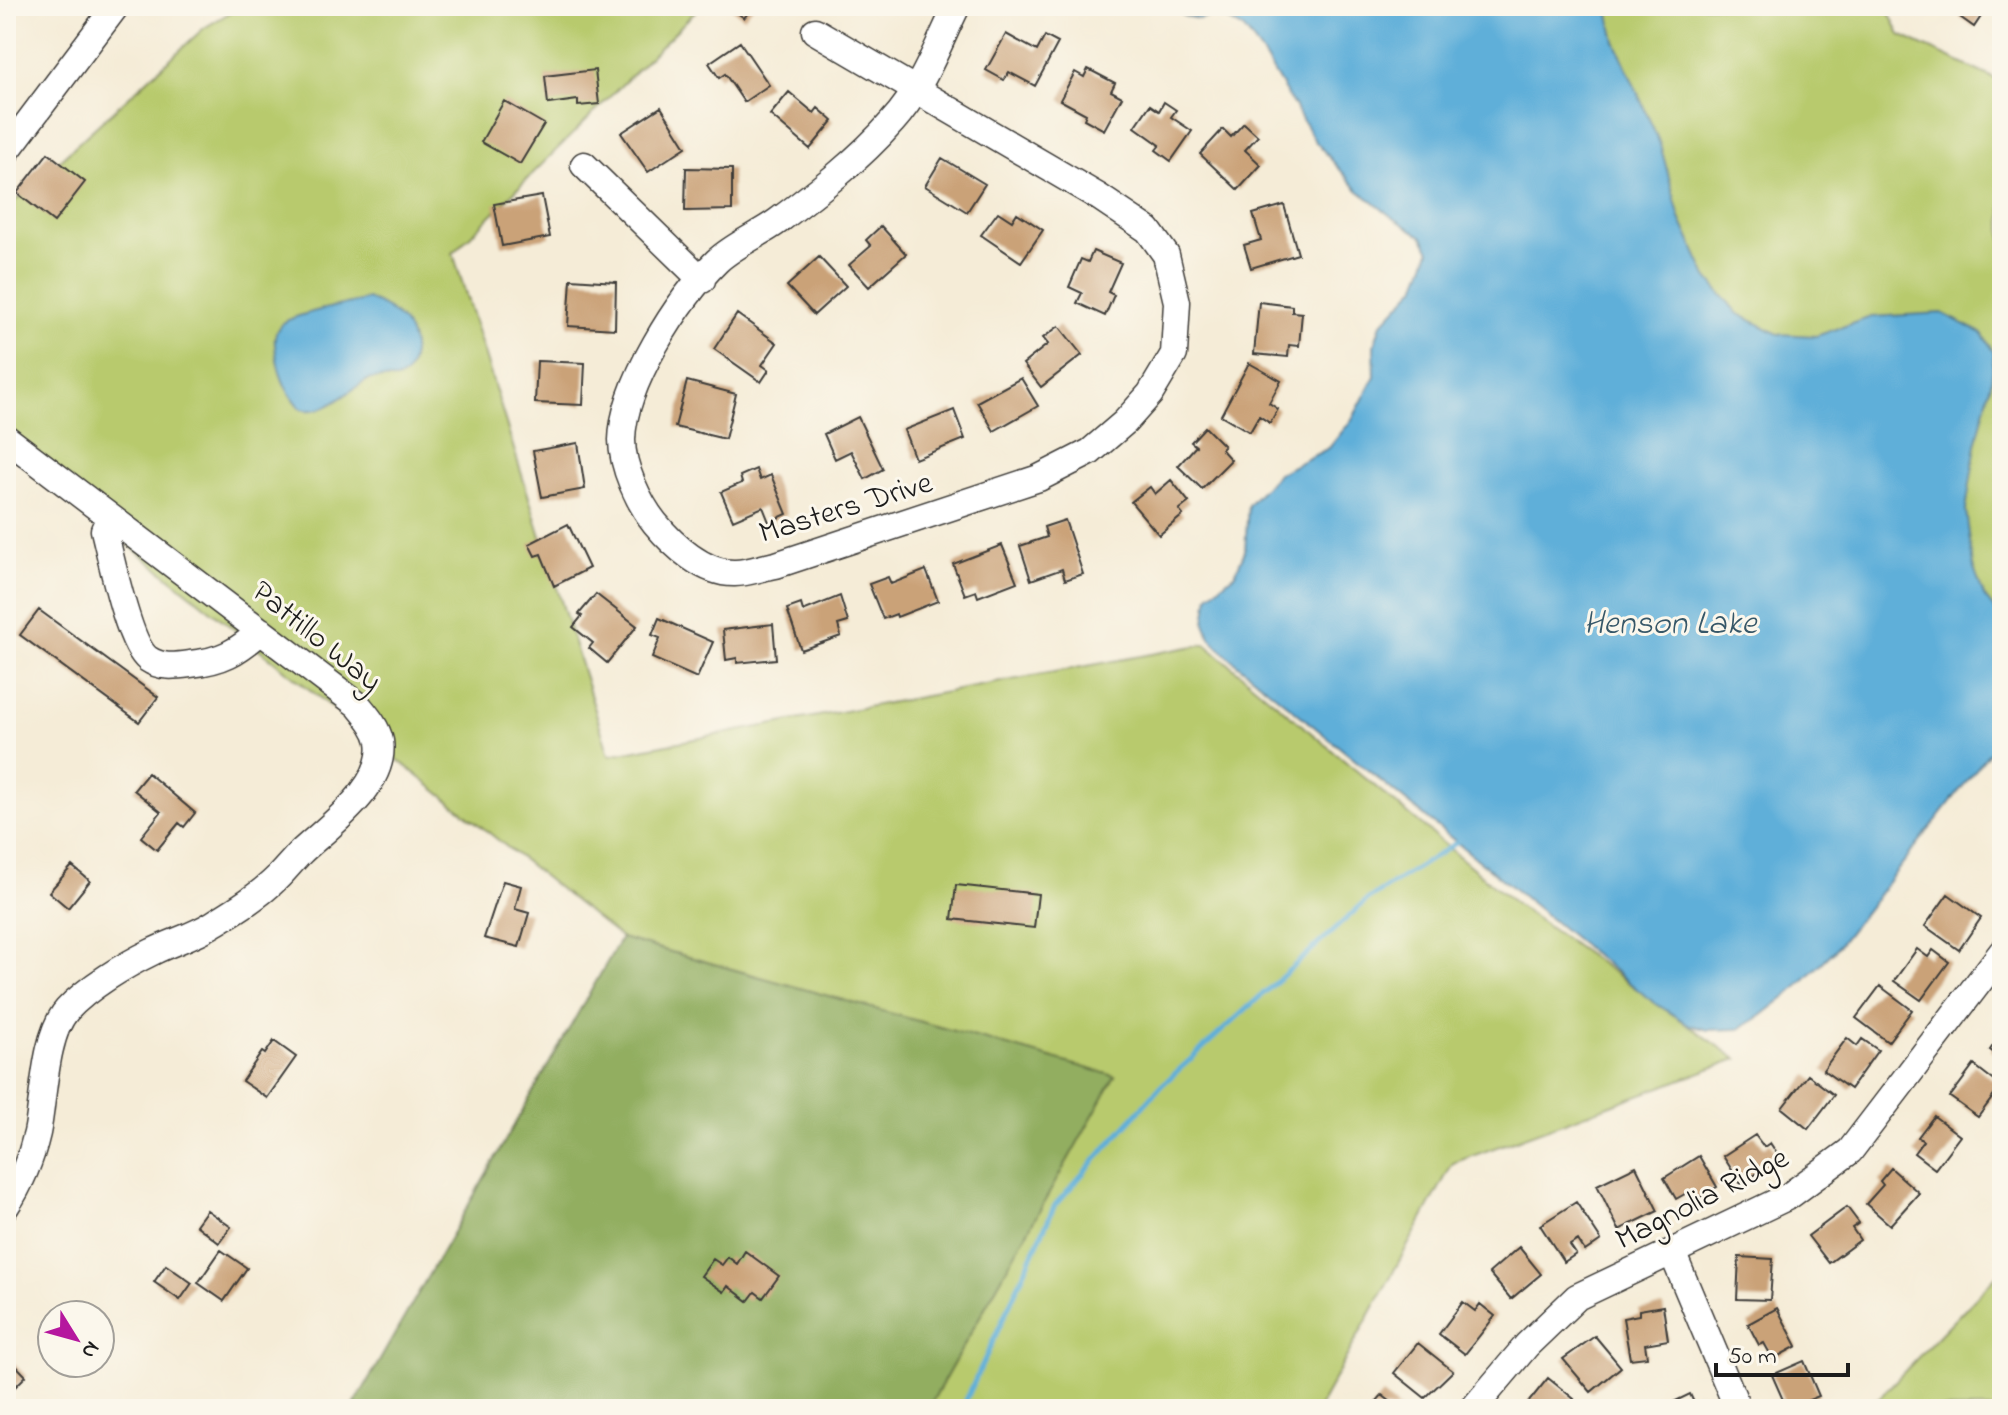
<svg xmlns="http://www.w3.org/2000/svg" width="2008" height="1415" font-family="'Indie Flower',sans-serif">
<rect width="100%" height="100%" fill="#fbf7ec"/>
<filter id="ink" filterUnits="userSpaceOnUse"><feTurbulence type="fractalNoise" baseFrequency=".0125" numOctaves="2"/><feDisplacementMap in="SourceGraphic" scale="16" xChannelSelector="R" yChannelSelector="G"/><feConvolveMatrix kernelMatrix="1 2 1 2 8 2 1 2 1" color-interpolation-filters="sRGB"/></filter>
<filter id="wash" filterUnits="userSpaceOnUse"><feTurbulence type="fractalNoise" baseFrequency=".006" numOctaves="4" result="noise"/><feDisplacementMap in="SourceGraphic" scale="32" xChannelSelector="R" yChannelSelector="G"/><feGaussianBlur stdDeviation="1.8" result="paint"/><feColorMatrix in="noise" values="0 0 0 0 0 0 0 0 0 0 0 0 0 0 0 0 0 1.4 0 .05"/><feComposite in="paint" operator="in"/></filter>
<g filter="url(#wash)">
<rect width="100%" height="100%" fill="#f5ecd7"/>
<path fill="#b8ca6d" stroke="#6a7344" stroke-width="2" d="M241,6H701L453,253L609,755L1205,644L1517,905L1737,1059L1453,1163L1318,1409H928L1114,1076L621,938L6,447V209L204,28Z
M1568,6H1886L1900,35L2002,82V647L1774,350L1700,332Z
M2002,1270V1409H1858L1879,1398Z"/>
<path fill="#92ae60" stroke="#57653e" stroke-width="2" d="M621,938L1115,1076L928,1409H352Z"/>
<path fill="#5eafd9" stroke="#3d667a" stroke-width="2" d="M1172,6H1607L1615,41L1660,144L1680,218L1707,277L1737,313L1778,334L1816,336L1871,317L1942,313L1982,333L1994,353L1991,383L1976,445L1966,510L1973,566L1984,596L2002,619V736L1835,950L1793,991L1761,1016L1739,1029L1708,1030L1690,1025L1653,1002L1231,659L1210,638L1205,622L1209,595L1235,574L1245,551L1248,505L1258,494L1279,473L1329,448L1353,418L1375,376L1374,345L1381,324L1416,287L1430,251L1423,237L1392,217L1358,190L1315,141L1262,53L1244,29L1228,20L1210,16L1199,19L1184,16Z
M368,299C393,308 419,329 412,359C411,364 408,372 405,375C395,384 380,375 368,380C348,390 326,416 301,409C288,395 280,378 277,359C275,347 271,332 283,323C296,313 350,304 368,299Z"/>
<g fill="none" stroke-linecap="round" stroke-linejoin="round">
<path stroke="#5eafd9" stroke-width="5" d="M962,1409L1055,1205L1162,1085L1367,900L1456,843"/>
</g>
<g id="blocks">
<path fill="#caa278" d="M728,6H754L744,18Z
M1951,6H1988L1974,27L1960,17L1962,14Z
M1006,34L1037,51L1045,36L1058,43L1035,86L1009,72L1004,80L986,70Z
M740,42L769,85L744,102L725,74L719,78L709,63Z
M1088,69L1115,83L1111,91L1122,97L1104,130L1084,119L1086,114L1060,100L1075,72L1084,77Z
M595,70L599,104L578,106V100L548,104L545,76Z
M789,92L814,113L818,108L833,121L810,149L770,115Z
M504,101L544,124L520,164L481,142Z
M1164,102L1176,110L1171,117L1192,131L1171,161L1156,150L1160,145L1135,127L1150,105L1159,111Z
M661,107L686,147L648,172L621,133Z
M1244,123L1258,136L1245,150L1261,165L1238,190L1200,154L1223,129L1231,137Z
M48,153L85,182L54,222L17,193Z
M942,158L985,184L967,212L925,186Z
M686,168L732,169V210L685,211Z
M542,196L550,237L502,246L494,204Z
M1284,205L1298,254L1251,268L1244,245L1261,240L1253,214Z
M998,212L1012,221L1017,213L1043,230L1021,262L981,235Z
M881,226L906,254L869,287L849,265L871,246L866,240Z
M1093,251L1121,263L1108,292L1114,295L1105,316L1077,303L1082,293L1069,287L1081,259L1088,262Z
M819,257L846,286L814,315L787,286Z
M571,279L616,282L615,329L568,326Z
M1259,302L1292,306V312L1302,313L1299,346L1289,345L1288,357L1254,354Z
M737,314L777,343L762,365L769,370L761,382L714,349Z
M1059,326L1082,355L1041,387L1023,364L1048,344L1043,338Z
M537,361L585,363L583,405L535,403Z
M1249,363L1281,381L1269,403L1278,409L1270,423L1259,416L1250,432L1221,415Z
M1021,378L1038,406L994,431L977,402Z
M687,381L736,394L725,439L675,427Z
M954,410L965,439L915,459L904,430Z
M858,417L883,469L865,479L851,451L835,459L824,434Z
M1205,427L1224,446L1221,449L1231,460L1202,489L1178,466L1196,446L1191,442Z
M578,443L585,489L542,497L533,451Z
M756,469L760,480L771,475L787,514L769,522L763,507L733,520L721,492L742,483L740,476Z
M1171,480L1189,502L1179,510L1183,515L1159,535L1131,502L1150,487L1155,494Z
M1065,520L1083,574L1065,580L1062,569L1031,580L1020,546L1047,537L1044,527Z
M568,524L589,568L554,586L541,554L535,556L529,544Z
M1002,545L1017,582L978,597L976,591L965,595L953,564Z
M926,570L938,601L897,617L896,614L883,619L869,584L888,577L891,584Z
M596,594L637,626L607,663L589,648L593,643L573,627L582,616L579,614Z
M840,596L848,622L838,625L841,636L801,650L787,609L801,604L803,611Z
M39,610L158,697L139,722L20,635Z
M659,618L713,642L697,678L652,658L660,638L652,635Z
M773,624L776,659L737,663V658L726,660L723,630Z
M148,773L195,813L184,827L179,823L157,850L141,837L161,812L134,790Z
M72,866L90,881L68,908L49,892Z
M503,881L521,886L515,909L529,913L519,947L484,938Z
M956,885L1038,894L1034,928L952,919Z
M1948,894L1981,918L1959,950L1925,926Z
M1917,949L1928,957L1933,950L1949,962L1921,1000L1894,981Z
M1880,986L1912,1010L1888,1042L1856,1018Z
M2002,1033V1059L1990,1050Z
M1847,1038L1857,1046L1862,1039L1878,1050L1850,1089L1823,1070Z
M274,1041L296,1057L267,1098L242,1081L262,1052L265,1054Z
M1974,1065L2001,1086L1978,1117L1950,1097Z
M1808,1075L1834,1095L1808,1129L1782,1108Z
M1934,1116L1960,1136L1935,1169L1914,1153L1923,1141L1918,1137Z
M1755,1135L1764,1147L1770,1143L1780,1158L1741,1184L1723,1156Z
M1699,1156L1717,1187L1695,1200L1690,1191L1676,1199L1664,1178Z
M1636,1166L1658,1211L1619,1230L1597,1185Z
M1891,1168L1919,1193L1890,1225L1866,1204L1883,1185L1880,1181Z
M1576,1202L1601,1240L1585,1251L1578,1240L1570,1245L1576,1254L1564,1262L1540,1225Z
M1847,1207L1859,1223L1852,1228L1860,1240L1829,1263L1808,1236Z
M207,1210L231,1227L219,1243L196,1225Z
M1519,1247L1541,1274L1511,1299L1489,1273Z
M221,1250L247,1268L224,1301L198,1283Z
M745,1251L779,1276L763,1298L755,1292L748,1301L728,1286L724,1292L701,1276L713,1259L722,1265L728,1257L737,1264Z
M1739,1257L1773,1259L1770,1300L1737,1299Z
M166,1265L192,1283L180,1300L154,1282Z
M1463,1302L1475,1311L1480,1304L1495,1316L1465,1354L1439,1334Z
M1663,1306L1668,1340L1645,1344L1647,1357L1630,1359L1623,1318L1639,1315V1310Z
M1777,1308L1797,1346L1773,1359L1764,1343L1759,1345L1748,1324Z
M1595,1336L1621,1367L1591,1392L1563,1359Z
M1418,1343L1453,1371L1425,1398L1394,1373Z
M6,1355L26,1376L6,1396Z
M1804,1361L1819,1396L1787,1409L1772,1375Z
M1548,1378L1574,1399L1566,1409H1523Z
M1690,1394L1697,1409H1659Z
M1382,1395L1400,1409H1370Z"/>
</g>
</g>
<g filter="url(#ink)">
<use href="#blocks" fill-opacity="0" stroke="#3d3b38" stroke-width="2"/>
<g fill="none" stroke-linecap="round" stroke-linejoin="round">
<g stroke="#3d3b38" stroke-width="29">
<path id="minor" d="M815,31L1099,197L1148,230L1166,255L1177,302L1174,354L1150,394L1125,422L1090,452L1039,478L776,565C763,567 748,573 735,573C704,574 673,545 655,523C639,503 622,467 622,440C623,385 678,299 717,261C734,245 759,235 778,221C818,191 859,160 892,122C922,90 938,44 957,6
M6,152L116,6
M584,165L702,280
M6,438L358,705C367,716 377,727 380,741C387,785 330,825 302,851C293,860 286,869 277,878C259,896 234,911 213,924C194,936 172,942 152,952C125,965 87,988 67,1010C44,1036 44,1100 37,1133C31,1159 21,1183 6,1206
M110,517L104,530C111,557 128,644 148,659C161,668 175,666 190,664C222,661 237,652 261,631
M1672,1252L1738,1409
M1473,1409L1527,1345L1577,1297L1789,1196L1850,1151L2002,952"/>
</g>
<use href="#minor" stroke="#fff" stroke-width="26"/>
</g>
</g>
<g text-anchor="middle" stroke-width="6" stroke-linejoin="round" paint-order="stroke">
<g font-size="32" fill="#1c1c1c" stroke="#fbf7ec">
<text transform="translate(845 506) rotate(-17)" y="11">Masters Drive</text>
<text transform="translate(318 635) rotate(39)" y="11">Pattillo Way</text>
<text transform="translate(1701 1197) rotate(-27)" y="11">Magnolia Ridge</text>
</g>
<g font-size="34" font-style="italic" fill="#365768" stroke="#fbf7ec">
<text x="1670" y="633">Henson Lake</text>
</g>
</g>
<rect width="2008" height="1415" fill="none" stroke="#fbf7ec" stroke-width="32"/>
<g transform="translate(76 1339) rotate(127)"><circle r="38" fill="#fbf7ec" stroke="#a29f99" stroke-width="2"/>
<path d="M0-6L14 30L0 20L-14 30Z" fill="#b5179e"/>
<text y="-12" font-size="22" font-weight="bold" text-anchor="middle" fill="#1c1c1c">N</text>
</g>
<path d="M1716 1363v12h132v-12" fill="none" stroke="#1c1c1c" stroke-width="4"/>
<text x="1728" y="1363" font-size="24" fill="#1c1c1c" stroke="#fbf7ec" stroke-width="6" paint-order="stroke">50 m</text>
</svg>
